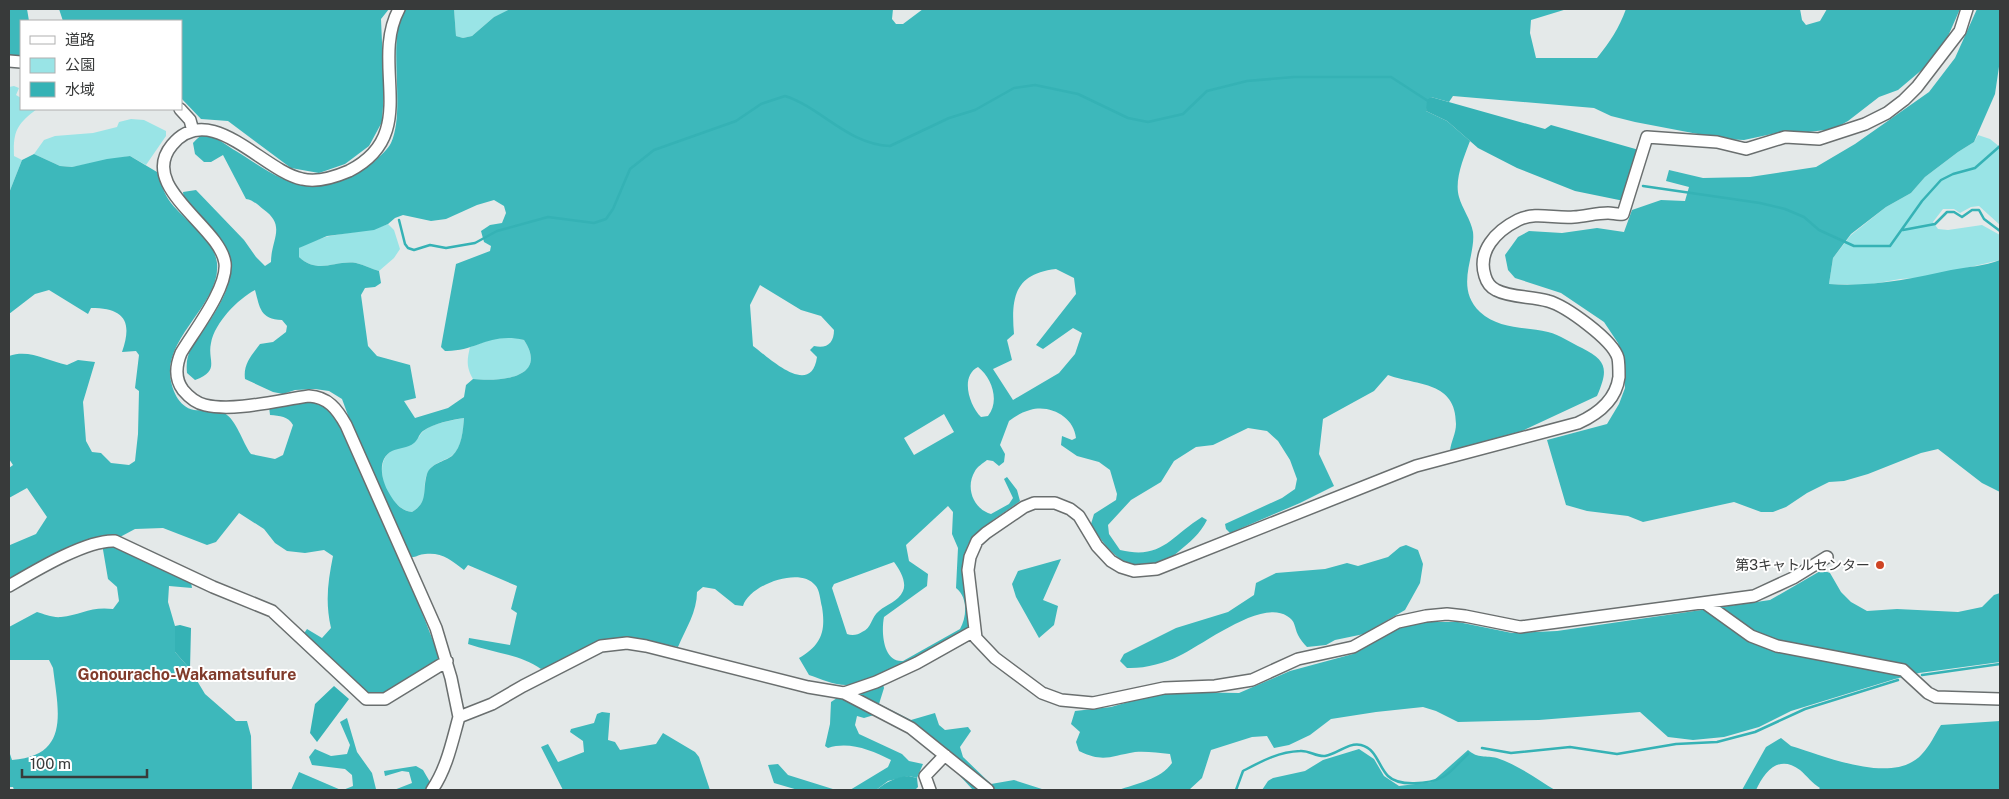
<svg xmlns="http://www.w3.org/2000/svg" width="2009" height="799" font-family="'Public Sans','Noto Sans JP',sans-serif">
<rect width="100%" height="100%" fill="#e4e9e9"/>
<path fill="#99e4e6" d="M454,9H510L494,17L472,36L463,38L456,36Z
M14,86L19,88L16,95L21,98V109H37C17,124 13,131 14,156L22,160L9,193V87Z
M131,119L144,120L166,131V136L146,165L130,156L72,167L60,166L34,154L44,140L55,136L93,133L117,127L119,122Z
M1978,135L1990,139L2000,147V225L1979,206L1971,207L1960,213L1954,209H1943L1933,222L1938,229L1948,230L1982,225L2000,235V260L1928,277L1900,279L1867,285L1829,284L1833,258L1851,235L1886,207L1911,193L1925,177L1958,152L1974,142Z
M388,224L394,230L400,249L394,258L379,271C372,269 364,265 356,263C334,260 319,275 299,257V248C326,231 359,235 388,224Z
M511,336L524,340C549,378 500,382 473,379C466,367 467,360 470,347L498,337Z
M464,418C463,431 462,450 450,457C443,461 433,463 428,472C420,487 432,500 412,512C391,510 374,474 386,456C393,447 409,442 419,437C426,423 450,421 464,418Z"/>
<path fill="#3db8bb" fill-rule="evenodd" d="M9,9H27L29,21H21V58L9,56Z
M59,9H389L381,19L384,90L382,122L369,146L345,164L319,173L291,168L228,121L201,119L181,98V21H63Z
M406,9H454L456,36L463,38L472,36L494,17L510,9H893L892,19L896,24H903L923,9H1567L1531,20L1530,33L1536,58H1597C1610,42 1619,28 1626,9H1800L1802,20L1806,25L1820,21L1827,9H1960L1945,43L1930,63L1898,90L1879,97L1848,121L1834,129L1808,132L1786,131L1744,140L1724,139L1635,122L1611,116L1594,108L1453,96L1449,102L1431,97L1426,111L1447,121L1470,141C1464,157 1454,180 1459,197C1462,208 1471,220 1473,232C1476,257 1454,287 1480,312C1498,329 1525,327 1548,332C1560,335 1571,343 1582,348C1608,361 1608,370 1597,396L1522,431L1450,451C1451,441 1456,434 1456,424C1456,381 1418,386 1388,375L1374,391L1323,419L1319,454L1334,486L1300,503L1230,533L1226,529L1225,524L1282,498L1295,489L1297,479L1290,460L1278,441L1267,431L1248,428L1213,445L1196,447L1174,461L1161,482L1131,500L1108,525L1109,534L1120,550C1162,560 1170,537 1202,517L1207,520C1200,534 1190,542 1178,552C1140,584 1112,560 1091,524L1094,514L1116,500L1117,494L1110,470L1099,462L1077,456L1061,445L1062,436L1072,440L1076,438C1074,417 1050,404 1030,410C1022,412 1016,416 1009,421L1000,445L1005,454L1004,462L999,466L993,461L987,460C983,463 977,467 975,471C965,487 973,509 991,514L1009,504L1013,498L1004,479L1007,477L1017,490L1020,501C1007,511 977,529 969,543C957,566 968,600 971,624L964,631C935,649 881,684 846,685C834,685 821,679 809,675L799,658C821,645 826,632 822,607C820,600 820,590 815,585C800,566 749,585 743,606L735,605L715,589L703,587L697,592C697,612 686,628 678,647C655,643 628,634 605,640C583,646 564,663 541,669C520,654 493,653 468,644L469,638L510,645L517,613L511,609L517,586L468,565L464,570C451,560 442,552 425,554C419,554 416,558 409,557L359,445L342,399L329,391L315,389L295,390L283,394L273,392L245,379C243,364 252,355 260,344L273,342L286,332L287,326L282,320C260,319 260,308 255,290C238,299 215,322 211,343C207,361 221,370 195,380L187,373C185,353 192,347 203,331C249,264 233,254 184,200L183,192L196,190L244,240L256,257L265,266L271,262C271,239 287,226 263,209C258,205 253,200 246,199L223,155L211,162H204L195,154L193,143C197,139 200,135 205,135C216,136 227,146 236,151C272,173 292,193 337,181C351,177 365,170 376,160C381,155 388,149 391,143C407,109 385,35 406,9ZM494,200L504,206L506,213L502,223L490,225L481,231L484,242L491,246L490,251L456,264L441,347L445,351C476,352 489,332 524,340C549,378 500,382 473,379L466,385L464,397L448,408L415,418L404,401L416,398L410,365L377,356L368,346L361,295L365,288L375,287L381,283L379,271C372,269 364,265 356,263C334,260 319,275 299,257V248L327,236L374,230L388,224L395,218L403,215L431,221L446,219L477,205ZM1056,269L1074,278L1076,294L1036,345L1043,349L1073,328L1082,333L1075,354L1059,373L1013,400L993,369L1012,360L1007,340L1014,334C1011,298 1014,274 1056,269ZM760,285L801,310L821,316L834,330C834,343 827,349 814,346L810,350L817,357C811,399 768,357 753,346L750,305ZM978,367C992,378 1000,401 988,416L981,417C969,405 960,376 978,367ZM944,414L954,432L914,455L904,438ZM464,418C463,430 462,447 452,456C444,462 431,463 427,474C422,490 429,502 412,512C401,511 394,502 389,493C382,482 376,459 392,451C398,448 408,448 414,443C418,440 419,434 423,431C434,423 451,420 464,418ZM948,506L953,512L952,534L958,548L956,588C968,597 967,617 960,629L903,661C883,663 881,632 884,617L927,586L928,574L909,561L906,545ZM894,562C900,570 907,582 903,591C898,602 887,604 879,611C871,617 872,628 862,632C858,635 852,636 847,634L832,588L834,584Z
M1977,9H2000V60L1995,94L1974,142L1958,152L1925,177L1911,193L1886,207L1851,234L1833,258L1829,284C1871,287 1911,279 1951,270C1967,267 1985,266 2000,260V492L1982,483L1938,449L1921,453L1868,474L1844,481L1829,482L1807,493L1786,507L1773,512H1761L1734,502L1643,522L1628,516L1587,511L1566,505L1547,440L1607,424L1619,404L1625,388L1623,357L1618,343L1604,322L1561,293L1515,278L1508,270L1505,255L1518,237L1529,231L1562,233L1597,228L1624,232L1632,210L1661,200L1685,201L1689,187L1666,181L1669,170L1703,178L1750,177L1816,167L1855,144L1929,92L1955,58Z
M34,154L60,166L72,167L107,159L130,156L157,172C161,183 164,194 171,203C186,222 214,238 217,263C221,302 168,334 170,374C171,388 178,407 194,410C203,411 215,408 224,413C237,420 242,442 251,454L275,459L283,455L293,425C288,416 280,416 270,415L269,406C285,404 309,397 324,407C346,422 361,469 372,493C396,548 419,603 440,659L385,694L370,696L303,635L307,629L322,638L331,628C325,602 328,581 333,556L324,550L305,553L287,551L275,543L264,529L239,513L216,542L207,545L163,528L135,529L120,537L115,536V547L191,582L192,588L169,586L168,602L175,626V652L190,669L205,694L236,721H247L251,736L252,790H14L13,787H9V751L12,760C71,756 58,710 53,668L49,660H9V627L37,612C44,614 53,618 61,617C80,615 91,606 113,609L119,601L117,587L108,579L101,538L9,580V543L10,545L36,534L47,517L27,488L9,498V468L13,465L9,459V356C30,349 47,361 67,365L78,360L95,362L83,402L86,441L92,452L101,453L111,463L129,465L135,461L138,434L139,391L135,388L139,355L136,351L122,352C133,321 124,308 91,308L88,314L49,290L35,294L9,314V193L22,160Z
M1406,545L1418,550L1423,564L1420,583L1405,610L1364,634L1335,640L1326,645L1307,647C1304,644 1300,639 1298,635C1294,627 1296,621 1287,616C1261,599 1203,645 1179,656C1165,663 1143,669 1127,668L1120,661L1124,654L1176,628L1228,612L1254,595L1256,583L1276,573L1325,569L1347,563L1358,566L1388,557L1400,547Z
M1061,559L1043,600L1058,606L1054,625L1039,638L1016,597L1012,584L1018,571Z
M1822,570L1830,573L1841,592L1851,602L1867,611L1897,609L1958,612L1982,607L1994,595L2000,593V662L1919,673L1895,679L1791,711L1759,727L1724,737L1693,740L1668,737L1640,712L1539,720L1458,722L1436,711L1423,707L1376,712L1331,719L1310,735L1289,745L1274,748L1267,736L1252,737L1211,750L1202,778L1189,790H1118C1136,784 1161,779 1172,763L1170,754C1158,753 1147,751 1135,752C1110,756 1104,763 1079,751L1076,742L1080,732L1071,724L1075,711L1111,707L1156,694L1176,692L1239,693L1290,671L1353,654L1401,626L1422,622H1458L1512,633L1557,631L1770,600Z
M883,684L884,688L879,704L911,720L935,713L939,725L945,730L968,727L971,731L960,747L963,757L991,784L1014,780L1045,790H973L948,763L953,758L858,696L859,692Z
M837,698L850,700L874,715L864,718L857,716L855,725L859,734L902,754L909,761L923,764L917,778L909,776L888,781L876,790H850L888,767L891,760C871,750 849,741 828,748L825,746L830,724L831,702Z
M602,712L610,713L608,740L615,742L620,750L656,744L663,733L695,752L699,757L710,790H563L541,747L548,744L558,762L584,752L583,741L570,732L571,729L594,723L597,714Z
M347,718L357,752L372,773L376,789L381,790H343L353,786L352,775L345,769L312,765L309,757L315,749L331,756L347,754L350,745L340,722Z
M2000,721V790H1818L1820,788C1812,783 1807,776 1800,770C1779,754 1765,771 1756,790H1742L1766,747L1781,738L1791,746C1825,756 1894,786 1922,754C1930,746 1935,734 1941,725Z
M1359,749L1374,759L1384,776L1399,786L1432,782L1468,750C1478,759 1486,755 1497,758C1518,765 1537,779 1555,790H1262L1268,781L1273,778L1305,771L1323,760Z
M778,764L788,775L836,790H798L774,783L768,765Z
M416,766L423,770L430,782L425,790H394L412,783L409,772L402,771L385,776L384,771Z
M299,772L341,790H291Z"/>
<path fill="#35b2b5" d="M1431,97L1545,129L1551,125L1639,150L1624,201L1575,191L1517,168L1478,148L1447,121L1426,111L1427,100Z
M180,625L191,628L190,669L175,652V626Z
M334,686L349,699L317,742L310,733L315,704Z
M909,776L917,778L918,787L915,790H876C887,782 895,777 909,776Z"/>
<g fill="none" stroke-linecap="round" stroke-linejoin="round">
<path stroke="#35b2b5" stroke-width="2.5" d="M1643,186L1760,203L1785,209L1804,217L1819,230L1854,246H1890L1922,201L1941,180L1953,174L1975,168L2000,146
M399,220L405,244L408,248L414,250L430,245L446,248L475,243L497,231L548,217L594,223L606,219L613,209L630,169L654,150L736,121L761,104L785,96C822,108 847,144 890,146L949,118L975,110L1014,88L1035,85L1078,94L1128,118L1148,122L1183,114L1207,91L1247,81L1294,77H1391L1428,101
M1903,230L1935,224L1947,212H1954L1962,217L1972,210H1979L1984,219L2000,231
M1922,675L2000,664
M1482,748L1511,753L1570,747L1617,754L1676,744L1717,742L1755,732L1805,709L1898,680
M1236,790L1243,771C1262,761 1278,752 1300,751C1309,750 1316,757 1325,756C1338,754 1348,742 1361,745C1377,749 1378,766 1388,776C1399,787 1429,784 1443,777C1452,772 1460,761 1468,754"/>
<g stroke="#6a6f6f" stroke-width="14">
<path id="minor" d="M399,9C369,65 422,134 349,171C335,177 317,183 302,179C263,171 210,99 172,145C137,187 220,226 225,263C228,288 194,331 181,353C176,365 174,378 183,390C188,396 196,403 205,405C234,412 279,400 309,396C328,397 337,409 346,425L436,628L451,678L459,717
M9,61L21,62
M180,109L190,120L193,131
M1827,557L1793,578L1754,596L1520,627L1465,616L1447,614L1426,616L1398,622L1353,647L1298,659L1252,680L1215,686L1164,688L1093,703L1061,700L1042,693L995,658L976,638L968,570L970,557L977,541L986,533L1024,507L1034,503H1055L1070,509L1079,516L1097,546L1111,561L1121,567L1134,571L1157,569L1416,466L1578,423C1598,414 1616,400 1619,377C1619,371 1619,363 1618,358C1613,340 1566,306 1548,301C1532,296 1511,298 1496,290C1490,287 1487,283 1485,276C1477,251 1496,231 1518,220C1536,211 1555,219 1574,217C1586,216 1597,213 1608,213C1614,213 1617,215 1623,214L1647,137L1717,142L1746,149L1785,137L1819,139L1865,124L1887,113L1904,100L1917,87L1960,31L1967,9
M9,586C33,572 87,539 115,541L213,587L272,611L366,699H385L447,661
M1705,603L1751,636L1777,646L1903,670L1928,693L1936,697L2000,699
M844,693L911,728L988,790
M432,790C447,768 452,742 459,717L492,704L523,686L601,646L627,643L646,646L808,687L844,693L876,682L917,663L974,631
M930,790L925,776L945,755"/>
</g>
<use href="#minor" stroke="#fff" stroke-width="11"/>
</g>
<circle fill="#ce4424" stroke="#fff" stroke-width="2" cx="1880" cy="565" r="5"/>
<g text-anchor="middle" stroke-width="4" stroke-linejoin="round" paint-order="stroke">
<g font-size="14" fill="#383a3a" stroke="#fff" text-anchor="end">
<text x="1870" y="570">第3キャトルセンター</text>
</g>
<g font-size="16" font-weight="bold" fill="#813b2b" stroke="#fff">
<text x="187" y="680">Gonouracho-Wakamatsufure</text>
</g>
</g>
<rect width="2009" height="799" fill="none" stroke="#383a3a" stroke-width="20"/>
<rect x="20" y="20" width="162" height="90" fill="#ffffff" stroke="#afb0b0"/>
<rect x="30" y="36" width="25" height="8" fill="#ffffff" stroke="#afb0b0"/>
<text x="65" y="45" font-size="15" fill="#383a3a">道路</text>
<rect x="30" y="58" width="25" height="15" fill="#99e4e6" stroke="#afb0b0"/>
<text x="65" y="70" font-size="15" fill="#383a3a">公園</text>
<rect x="30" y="82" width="25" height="15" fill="#35b2b5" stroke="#afb0b0"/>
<text x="65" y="95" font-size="15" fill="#383a3a">水域</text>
<path d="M22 769v8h125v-8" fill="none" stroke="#383a3a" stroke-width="2.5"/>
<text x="30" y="769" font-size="15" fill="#383a3a" stroke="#ffffff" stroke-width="4" paint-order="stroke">100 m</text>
</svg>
